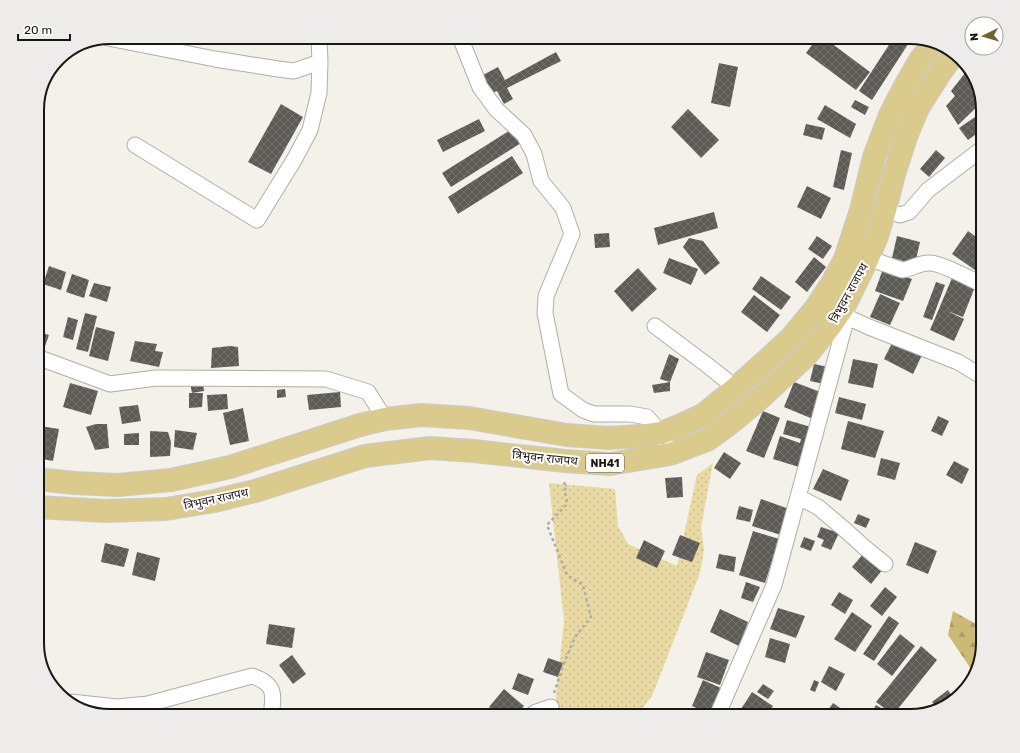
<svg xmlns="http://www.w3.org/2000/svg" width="1020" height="753" font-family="Rubik,'Noto Sans Devanagari',sans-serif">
<defs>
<pattern id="grass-dots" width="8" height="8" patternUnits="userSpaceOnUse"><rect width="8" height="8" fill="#e8daa2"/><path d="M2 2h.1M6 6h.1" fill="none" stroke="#c6ba8b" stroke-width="1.8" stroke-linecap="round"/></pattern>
<pattern id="forest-firs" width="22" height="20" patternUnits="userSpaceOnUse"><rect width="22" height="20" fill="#cbb975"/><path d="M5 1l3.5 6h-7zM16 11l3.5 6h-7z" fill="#ae9e64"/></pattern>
<pattern id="building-cross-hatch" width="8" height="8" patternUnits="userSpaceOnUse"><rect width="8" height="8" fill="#5d5b55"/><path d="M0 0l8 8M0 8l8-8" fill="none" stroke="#74726e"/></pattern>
</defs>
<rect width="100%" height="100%" fill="#f3f1e9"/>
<path fill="url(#grass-dots)" d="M713,463L701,527L704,550L700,573L652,696L636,716H554L564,621L549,483L615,489L618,526L628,544L677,566L697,475Z"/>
<path fill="url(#forest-firs)" d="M953,611L983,628V643L973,672L948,635Z"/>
<path fill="url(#building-cross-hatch)" d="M818,37H823L870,72L856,90L806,53Z
M894,37L912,38L872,100L859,91Z
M556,52L561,61L507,88L513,99L504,104L497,91L492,93L483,75L498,67L505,80Z
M719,63L738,67L730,107L711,103Z
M968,69L975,78L981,103L958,125L946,106L955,96L951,91Z
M855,100L869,107L865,115L851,107Z
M281,104L303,117L271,174L248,162Z
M825,105L856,124L850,138L817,119Z
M688,109L719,140L701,158L671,127Z
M978,115L983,122V129L968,140L959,128Z
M479,119L485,131L443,152L437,140Z
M806,124L825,128L822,140L803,135Z
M512,129L521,143L451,187L442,173Z
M841,150L852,153L844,190L833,187Z
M936,150L945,158L929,177L920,169Z
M512,156L523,173L458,214L448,197Z
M807,186L831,198L821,219L797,207Z
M714,212L718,228L658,245L654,228Z
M968,231L983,242V258L975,270L952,254Z
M609,233L610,247L595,248L594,234Z
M817,236L832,246L823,259L808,249Z
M897,236L920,242L915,264L892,258Z
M689,238L703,241L720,263L705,275L683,247Z
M814,257L826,267L807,292L795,282Z
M669,258L698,269L691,285L663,273Z
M49,266L66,272L61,290L43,284Z
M638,268L657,289L632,312L614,291Z
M883,269L912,279L903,301L875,291Z
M72,274L89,280L84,298L66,292Z
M761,276L791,297L781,310L752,289Z
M952,278L975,287L963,317L947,311L964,319L954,341L930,330Z
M936,282L945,285L932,320L923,317Z
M94,283L111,287L107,302L89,296Z
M880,294L900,303L890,325L870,317Z
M754,295L780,315L767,332L741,312Z
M85,313L97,316L88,352L76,349Z
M68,317L78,320L73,340L63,337Z
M96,327L115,332L108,361L89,356Z
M37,331L49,335L44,349L37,346Z
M135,341L157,344L155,351L163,352L159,367L130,361Z
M893,341L922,355L913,374L884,359Z
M230,346L238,347L239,366L211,368L212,348Z
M669,354L679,359L670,382L660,379Z
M853,359L878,364L873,388L848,383Z
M814,364L828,367L824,384L810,381Z
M203,381L204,391L192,393L190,383Z
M670,382V391L654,393L652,385Z
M794,382L823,393L813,419L784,407Z
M70,383L98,391L91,415L63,407Z
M285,389L286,397L277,398V390Z
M340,392L341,407L309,410L307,395Z
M189,393H203L202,407L189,408Z
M227,394L228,409L208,411L207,395Z
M839,397L866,404L862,420L835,413Z
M138,405L141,421L122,424L119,407Z
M243,408L249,441L230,445L223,413Z
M763,411L780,418L764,458L746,451Z
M938,416L949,421L942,436L931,431Z
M787,420L811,427L799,467L773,459L780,436L800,443L801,439L783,434Z
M848,421L884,431L875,458L841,449Z
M96,424H107L109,448L95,450L86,427Z
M40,426L59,429L53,461L37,458V441Z
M175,430L197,433L193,450L174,447Z
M150,431L168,432L171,442L170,456L150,457Z
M139,433V445H124V434Z
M724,452L741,463L730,479L714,468Z
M881,458L900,463L895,480L877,475Z
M954,461L969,469L962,484L946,475Z
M823,469L849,480L841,501L813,489Z
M682,477L683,497L667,498L665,478Z
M761,499L789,509L781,535L752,526Z
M739,506L753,510L750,522L736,519Z
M858,514L870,519L866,528L854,523Z
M821,527L839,533L831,550L821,546L824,540L817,537Z
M753,531L779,539L765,583L739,575Z
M680,535L700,543L692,562L672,555Z
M804,537L815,541L811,551L800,547Z
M644,540L665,551L657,568L636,558Z
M915,542L937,551L928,574L906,565Z
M105,543L129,549L124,567L101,562Z
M137,552L160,558L155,581L132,575Z
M864,553L883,569L871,584L852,567Z
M719,554L736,557L734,572L716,568Z
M746,582L760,587L753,602L741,598Z
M885,587L897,597L882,616L870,606Z
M839,592L853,600L845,614L831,605Z
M778,608L805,616L796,638L770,629Z
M720,609L748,622L739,646L710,632Z
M852,612L872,626L855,652L834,639Z
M889,616L899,623L874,661L863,654Z
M269,624L295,628L292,648L266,644Z
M900,634L915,646L892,676L877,664Z
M770,638L790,644L785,663L765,657Z
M921,646L937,660L893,715L876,702Z
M706,652L729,660L720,685L697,677Z
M292,655L306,674L293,684L279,665Z
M548,658L563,663L558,677L543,672Z
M829,666L845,674L836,691L821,682Z
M518,673L534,679L528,695L512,689Z
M703,680L721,688L710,714L692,706Z
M814,680L819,682L815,692L810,690Z
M763,684L774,691L768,699L757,692Z
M504,689L524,706L515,716H500L489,707Z
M948,690L954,699L942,708L938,709L932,702Z
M752,692L773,706L766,716H745L739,712Z
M833,703L843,710L840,716H824Z
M876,705L893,715L892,716H869Z
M480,709L493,716H476Z"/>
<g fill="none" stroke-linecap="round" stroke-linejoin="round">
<g stroke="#b0aea6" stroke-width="17">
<path id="minor" d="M460,37L480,87L496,109L524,135L534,154L541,181L563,208L572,234L546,296L545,313L561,394L583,410L594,414H630L647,417L661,433L670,454
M108,38L215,59L278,69L294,71L320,62
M135,145L257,220L294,160L310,130L319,93L320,62L319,37
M885,210L900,215L909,212L928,190L983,148
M868,258L902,270C912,269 920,262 930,263C941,263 971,279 983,285
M847,317L869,327L958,362L983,377
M655,326L707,365L736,388
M37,357L110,384L156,378L326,379L368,392L385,419
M798,497L818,507L843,528L864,547L885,564
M70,702L117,707L148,704L252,676C276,684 274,694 271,716
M531,716L536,712L551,707
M717,716L774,585L847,317L846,303"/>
</g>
<g stroke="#cccccb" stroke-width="24">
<path id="trunk" d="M37,479L75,483L118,485L171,480L230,467L360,425L385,419L422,415L469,418L567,435L608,438L641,436L661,433L679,426L703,415L736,388L790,339L815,309L832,283L845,259L861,210L874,157L890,115L905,86L920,60L932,45
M37,507L105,511L166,509L214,501L255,491L365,456L430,448L474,451L565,461L610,464L670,454L707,440L728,425L756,402L806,356L831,325L846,303L868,258L877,236L885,210L894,174L907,134L918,108L940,73L955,53"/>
</g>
<path stroke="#afada7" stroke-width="2.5" stroke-dasharray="3 3" stroke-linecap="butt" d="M554,693L564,663L575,637L591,617L583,585L567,575L547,525L566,505L567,498L564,492L566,487L563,480"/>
<use href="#minor" stroke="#fff" stroke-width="15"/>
<use href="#trunk" stroke="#daca8c" stroke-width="22"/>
</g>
<g text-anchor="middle" stroke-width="4" stroke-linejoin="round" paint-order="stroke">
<rect fill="#fffefd" stroke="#5d5c5a" stroke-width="1" x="586" y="454" width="38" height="18" rx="3"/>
<g font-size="11" font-weight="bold" fill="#181714">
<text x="605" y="467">NH41</text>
</g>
<g font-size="12" fill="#181714" stroke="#fffefd">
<text transform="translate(849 293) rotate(-61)" y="4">त्रिभुवन राजपथ</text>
<text transform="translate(545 458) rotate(6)" y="4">त्रिभुवन राजपथ</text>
<text transform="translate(216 499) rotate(-12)" y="4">त्रिभुवन राजपथ</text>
</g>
</g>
<path d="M0 0H1020V753H0ZM110 44H910A66 66 0 0 1 976 110V643A66 66 0 0 1 910 709H110A66 66 0 0 1 44 643V110A66 66 0 0 1 110 44Z" fill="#edecea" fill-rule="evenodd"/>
<path fill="none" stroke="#181714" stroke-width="2" d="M110 44H910A66 66 0 0 1 976 110V643A66 66 0 0 1 910 709H110A66 66 0 0 1 44 643V110A66 66 0 0 1 110 44Z"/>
<g transform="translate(984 36) rotate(265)"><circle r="19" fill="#fffefd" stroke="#a3a2a0"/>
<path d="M0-3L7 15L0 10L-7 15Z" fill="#6e622f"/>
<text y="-6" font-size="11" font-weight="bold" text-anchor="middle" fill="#181714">N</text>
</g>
<path d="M18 34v6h52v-6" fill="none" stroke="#181714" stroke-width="2"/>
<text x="24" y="34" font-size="12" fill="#181714" stroke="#fffefd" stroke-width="3" paint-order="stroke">20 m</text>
</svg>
